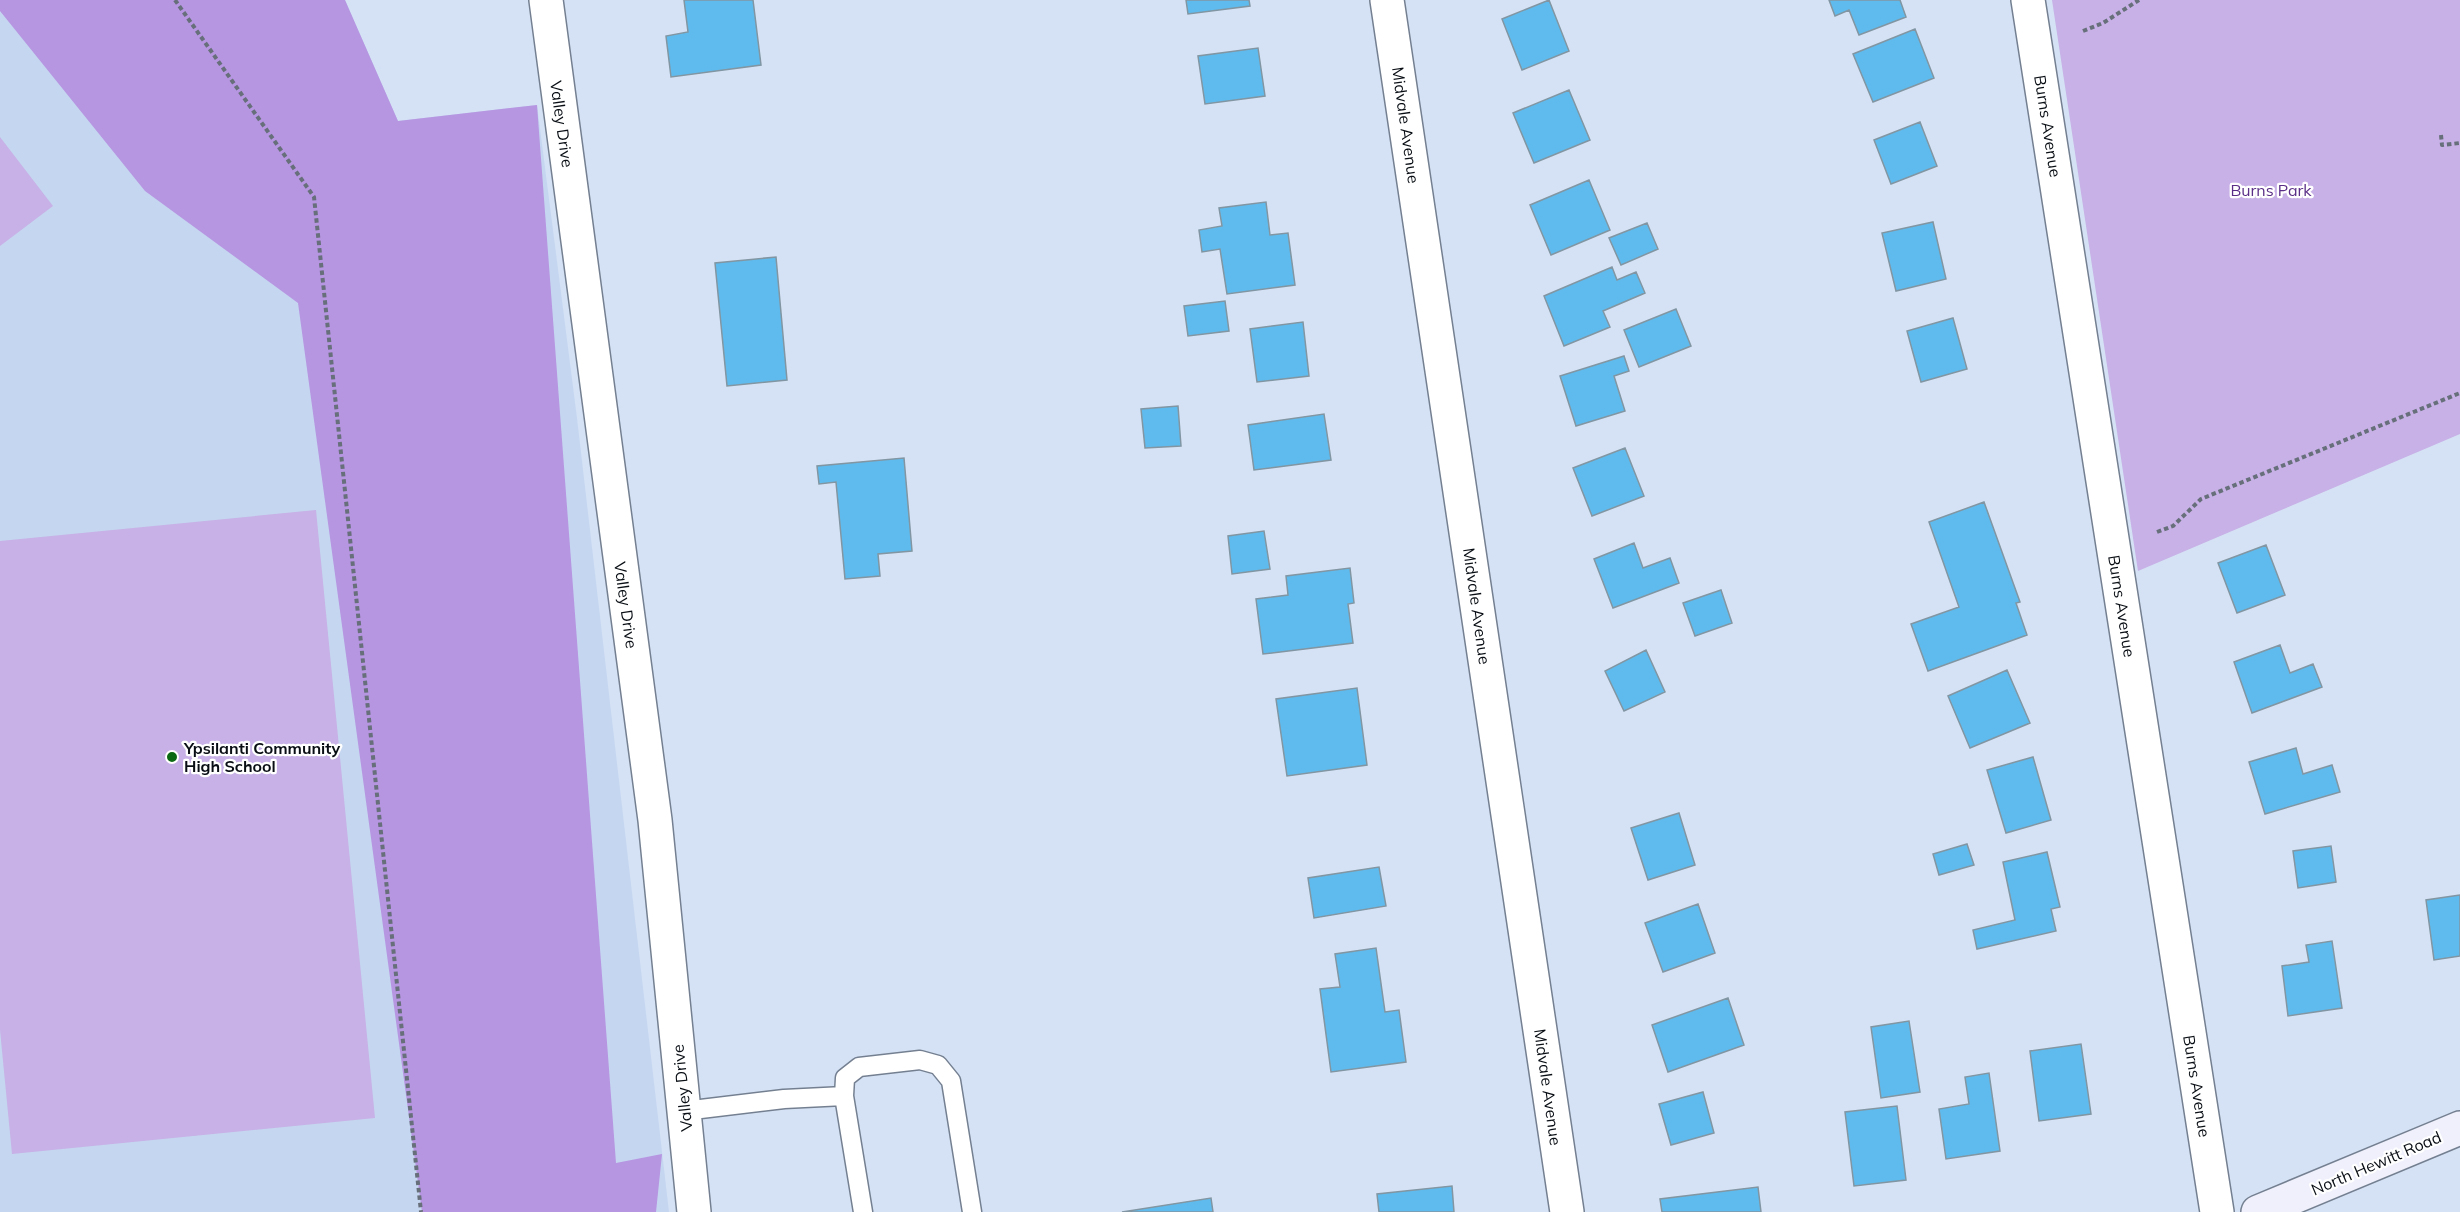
<svg xmlns="http://www.w3.org/2000/svg" width="2460" height="1212" font-family="Mulish,sans-serif">
<rect width="100%" height="100%" fill="#d5e2f5"/>
<path fill="#c5d6f0" d="M0,0H345L398,121L537,105L577,418L669,1212H0Z"/>
<path fill="#c7b1e6" d="M2052,0H2460V434L2138,571Z
M0,137L53,206L0,246Z
M316,510L375,1118L12,1154L0,1030V541Z"/>
<path fill="#b695e1" d="M0,0H345L398,121L537,105L616,1163L662,1154L656,1212H422L298,303L145,191L0,11Z"/>
<path fill="#5fbbee" stroke="#8196a2" stroke-width="1.5" d="M684,0H753L761,65L671,77L666,36L688,32Z
M1186,0H1249L1250,6L1188,14Z
M1549,0L1569,51L1522,70L1502,19Z
M1829,0H1900L1906,17L1859,35L1849,10L1835,16Z
M1915,29L1934,78L1873,102L1853,54Z
M1258,48L1265,96L1205,104L1198,56Z
M1569,90L1590,140L1534,163L1513,113Z
M1920,122L1937,166L1891,184L1874,140Z
M1589,180L1610,230L1551,255L1530,205Z
M1266,202L1270,235L1288,233L1295,285L1227,294L1220,249L1202,252L1199,230L1222,226L1219,208Z
M1933,222L1946,279L1896,291L1882,233Z
M1647,223L1658,249L1621,265L1609,238Z
M776,257L787,380L727,386L715,263Z
M1612,267L1617,280L1636,272L1645,293L1603,311L1610,327L1564,346L1544,296Z
M1225,301L1229,331L1188,336L1184,306Z
M1676,309L1691,346L1639,367L1624,330Z
M1953,318L1967,369L1921,382L1907,331Z
M1303,322L1309,376L1257,382L1250,329Z
M1624,356L1629,371L1614,376L1625,411L1576,426L1560,376Z
M1178,406L1181,446L1145,448L1141,409Z
M1324,414L1331,460L1254,470L1248,425Z
M1625,448L1644,496L1592,516L1573,468Z
M904,458L912,551L878,554L880,576L845,579L836,482L819,484L817,466Z
M1984,502L2020,602L2016,603L2027,635L1928,671L1911,624L1959,607L1929,522Z
M1264,531L1270,569L1232,574L1228,536Z
M1634,543L1643,568L1670,558L1679,583L1613,608L1594,559Z
M2266,545L2285,595L2237,613L2218,563Z
M1350,568L1354,603L1348,604L1353,643L1263,654L1256,599L1288,595L1286,576Z
M1721,590L1732,623L1695,636L1683,603Z
M2280,645L2290,673L2313,664L2322,687L2252,713L2234,662Z
M1646,650L1665,692L1624,711L1605,671Z
M2007,670L2030,723L1970,748L1948,696Z
M1357,688L1367,765L1287,776L1276,699Z
M2296,748L2303,774L2332,765L2340,792L2265,814L2249,762Z
M2033,757L2051,820L2006,833L1987,770Z
M1679,813L1695,865L1648,880L1631,828Z
M1967,844L1974,865L1939,875L1933,854Z
M2331,846L2336,882L2298,888L2293,851Z
M2047,852L2060,907L2051,909L2056,931L1977,949L1973,930L2015,920L2003,862Z
M1379,867L1386,906L1314,918L1308,878Z
M2460,895V956L2434,960L2426,900Z
M1698,904L1715,953L1663,972L1645,923Z
M2332,941L2342,1008L2288,1016L2282,966L2309,962L2306,945Z
M1376,948L1385,1012L1399,1010L1406,1062L1331,1072L1320,989L1340,987L1335,954Z
M1728,998L1744,1045L1668,1072L1652,1025Z
M1909,1021L1920,1092L1881,1098L1871,1027Z
M2081,1044L2091,1114L2039,1121L2030,1051Z
M1989,1073L2000,1151L1946,1159L1939,1109L1969,1104L1965,1077Z
M1703,1092L1714,1133L1671,1145L1659,1104Z
M1897,1106L1906,1180L1854,1186L1845,1112Z
M1452,1186L1454,1212H1379L1377,1194Z
M1758,1187L1761,1212H1662L1660,1199Z
M1211,1198L1213,1212H1122Z"/>
<g fill="none" stroke-linecap="round" stroke-linejoin="round">
<g stroke="#748091" stroke-width="21">
<path id="lane" d="M684,1111L784,1099L844,1096
M863,1212L844,1096L845,1078L859,1067L920,1060L938,1065L951,1081L972,1212"/>
</g>
<g stroke="#748091" stroke-width="36">
<path id="street" d="M546,0L655,820L694,1212
M1387,0L1567,1212
M2028,0L2217,1212"/>
</g>
<g stroke="#748091" stroke-width="36">
<path id="secondary" d="M2258,1212L2460,1128"/>
</g>
<path stroke="#676f7b" stroke-width="4" stroke-dasharray="4.5 3" stroke-linecap="butt" d="M175,0L314,197L421,1212
M2083,31L2103,23L2139,0
M2441,135L2442,145L2460,143
M2157,532L2173,526L2201,499L2460,393"/>
<use href="#lane" stroke="#fff" stroke-width="18"/>
<use href="#street" stroke="#fff" stroke-width="33"/>
<use href="#secondary" stroke="#eff0fb" stroke-width="33"/>
</g>
<circle fill="#0c6913" stroke="#fff" stroke-width="2" cx="172" cy="757" r="6"/>
<g text-anchor="middle" stroke-width="4.5" stroke-linejoin="round" paint-order="stroke">
<g font-size="16" fill="#090e14" stroke="#fff">
<text transform="translate(562 124) rotate(82)" y="6">Valley Drive</text>
<text transform="translate(1406 125) rotate(82)" y="6">Midvale Avenue</text>
<text transform="translate(2048 126) rotate(81)" y="6">Burns Avenue</text>
<text transform="translate(626 605) rotate(82)" y="6">Valley Drive</text>
<text transform="translate(1477 606) rotate(82)" y="6">Midvale Avenue</text>
<text transform="translate(2122 606) rotate(81)" y="6">Burns Avenue</text>
<text transform="translate(2197 1086) rotate(81)" y="6">Burns Avenue</text>
<text transform="translate(1548 1087) rotate(82)" y="6">Midvale Avenue</text>
<text transform="translate(682 1088) rotate(-96)" y="6">Valley Drive</text>
<text transform="translate(2376 1163) rotate(-23)" y="6">North Hewitt Road</text>
</g>
<g font-size="16" fill="#5a2e87" stroke="#fff">
<text x="2271" y="196">Burns Park</text>
</g>
<g font-size="16" font-weight="bold" fill="#090e14" stroke="#fff" text-anchor="start">
<text x="184" y="754">Ypsilanti Community<tspan x="184" dy="18">High School</tspan></text>
</g>
</g>
</svg>
